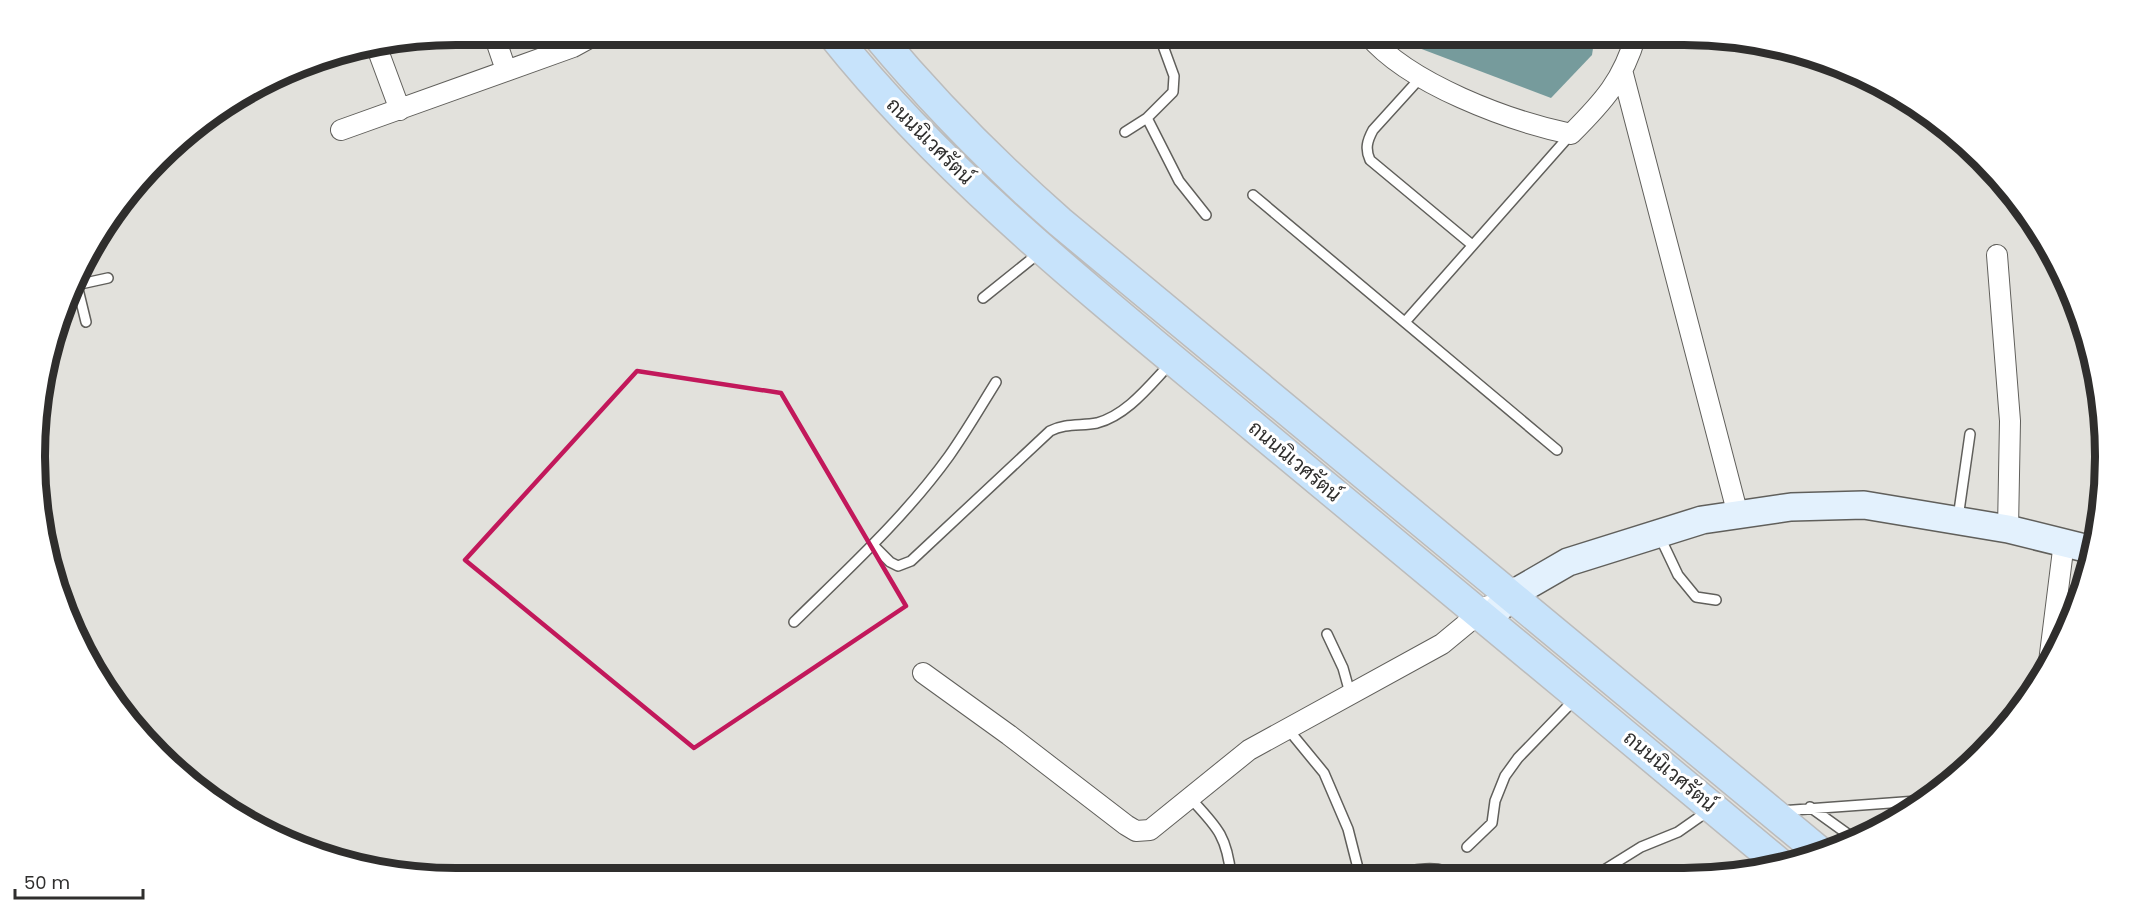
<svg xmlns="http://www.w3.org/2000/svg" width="2140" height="913" font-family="Poppins,Sarabun,sans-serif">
<rect width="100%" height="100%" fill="#e2e1dc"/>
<path fill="#769b9c" d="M1397,35H1595L1592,55L1551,98L1403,42Z"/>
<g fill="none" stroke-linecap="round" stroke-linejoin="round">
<g stroke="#605f5b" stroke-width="12">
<path id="lane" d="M1422,76L1373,130C1367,141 1365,149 1370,160L1471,244
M1147,118L1179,181L1206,215
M1125,132L1147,118L1173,92L1174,76L1159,35
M1253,195L1557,450
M76,285L108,278
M77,285L86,322
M983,298L1039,253
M1405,322L1571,134
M1958,518L1970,434
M1659,535L1678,575L1696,597L1716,600
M873,545L890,562L898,566L911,561L1050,431C1065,423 1081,426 1097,423C1127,415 1149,386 1170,364
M794,622C848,569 905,517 949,456C966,432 981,406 996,382
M1327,634L1343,668L1350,693
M1287,728L1324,773L1348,829L1360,876
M1191,799C1217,827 1227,836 1231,876
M1810,807L1856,840
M1780,811L1917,801
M1467,847L1492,823L1495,801L1505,776L1518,758L1575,699
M1596,875L1641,847L1678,832L1708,811
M1395,876C1410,869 1441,864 1454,876"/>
</g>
<g stroke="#605f5b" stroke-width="22">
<path id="street" d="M494,35L506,70
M1368,35C1409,84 1509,121 1571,134C1604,101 1623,80 1636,35
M377,48L400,110
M1623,74L1738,515
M341,130L573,47L595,35
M1997,255L2010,421L2008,529
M2049,662L2064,542
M923,673L1009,735L1126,825L1136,831L1150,830L1249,750L1442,644L1488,606"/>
</g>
<g stroke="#605f5b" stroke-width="30">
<path id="secondary" d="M1488,620L1511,595L1568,562L1702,520L1791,507L1864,505L2008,529L2093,550"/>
</g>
<g stroke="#bcbcbc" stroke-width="33">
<path id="primary" d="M833,35C950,182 1109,306 1254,427C1429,572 1605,718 1780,864
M877,35C933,102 994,164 1060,222L1821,853"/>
</g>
<use href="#lane" stroke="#fff" stroke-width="9"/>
<use href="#street" stroke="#fff" stroke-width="20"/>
<use href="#secondary" stroke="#e3f1fd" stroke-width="27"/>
<use href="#primary" stroke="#c7e3fb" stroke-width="30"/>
</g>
<path fill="none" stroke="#c2185b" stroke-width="4.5" stroke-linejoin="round" d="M637,371L781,393L906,606L694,748L465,560Z"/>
<g text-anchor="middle" stroke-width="6" stroke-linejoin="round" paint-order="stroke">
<g font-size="20" fill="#2f2e2d" stroke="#fff">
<text transform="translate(930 141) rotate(45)" y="7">ถนนนิเวศรัตน์</text>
<text transform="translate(1295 461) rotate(40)" y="7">ถนนนิเวศรัตน์</text>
<text transform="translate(1670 771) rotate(40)" y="7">ถนนนิเวศรัตน์</text>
</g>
</g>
<path d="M0 0H2140V913H0ZM456 45H1684A411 411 0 0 1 2095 456V457A411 411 0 0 1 1684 868H456A411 411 0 0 1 45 457V456A411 411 0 0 1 456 45Z" fill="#fff" fill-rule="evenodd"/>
<path fill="none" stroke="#2f2e2d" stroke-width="8" d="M456 45H1684A411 411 0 0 1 2095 456V457A411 411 0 0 1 1684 868H456A411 411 0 0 1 45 457V456A411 411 0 0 1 456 45Z"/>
<path d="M15 889v9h128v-9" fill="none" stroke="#2f2e2d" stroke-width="3"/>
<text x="24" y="889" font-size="18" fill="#2f2e2d" stroke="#ffffff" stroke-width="4.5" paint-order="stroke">50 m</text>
</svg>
